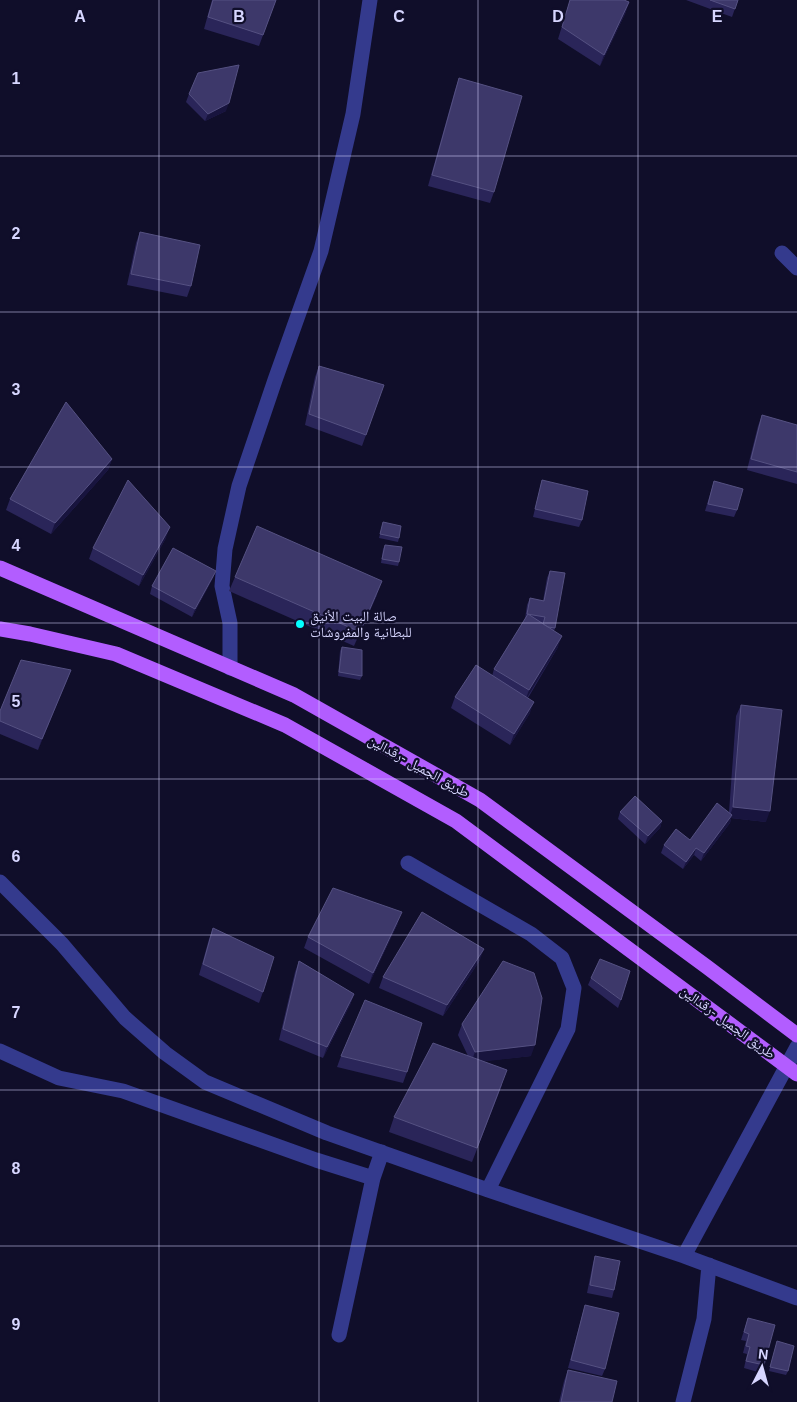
<svg xmlns="http://www.w3.org/2000/svg" width="797" height="1402" font-family="Arial,'Noto Naskh Arabic',sans-serif">
<rect width="100%" height="100%" fill="#100e2a"/>
<g fill="none" stroke-linecap="round" stroke-linejoin="round">
<path stroke="#343a8d" stroke-width="15" d="M782,253L797,268
M230,668V623L222,586L225,549L239,486L275,380L321,251L353,114L370,0
M408,863L531,934L562,958L574,988L568,1029L488,1190
M0,882L62,944L125,1018L165,1053L205,1082L327,1133L488,1190L684,1256L797,1298
M0,1051L59,1078L123,1091L316,1160L373,1178
M684,1256L797,1047
M339,1335L373,1178L382,1152
M683,1402L704,1319L709,1265"/>
<path stroke="#b25dff" stroke-width="15" d="M0,568L294,695L480,800L707,967L797,1035
M0,629L30,634L116,654L285,725L456,821L797,1074"/>
</g>
<path fill="#2a2559" d="M212,0H276L259,46L204,29Z
M570,0H624L629,2L625,14L600,66L558,39Z
M686,0H738L732,17Z
M459,78L494,192L490,203L428,186L455,90Z
M189,94L226,111L205,121L186,102Z
M140,232L191,286L187,297L127,285L136,243Z
M319,366L384,385L362,446L305,425L315,377Z
M762,415L797,425V484L747,470L758,426Z
M112,459L108,470L51,534L6,510L10,499Z
M542,480L582,520L579,527L533,517L540,488Z
M714,481L737,510L734,517L705,511Z
M383,522L399,538L398,542L379,538Z
M166,538L139,586L89,559L93,548Z
M385,545L399,562L398,566L381,563L383,549Z
M216,571L213,578L192,617L150,594L152,586Z
M550,571L555,628L554,631L558,647L528,698L530,713L510,745L451,708L455,697L492,676L494,669L525,619L527,605L530,598L543,601L547,578Z
M235,577L377,595L354,646L229,591Z
M342,647L362,676L360,680L338,676L340,651Z
M71,670L38,750L0,734V711Z
M741,705L766,822L731,818L730,823L701,861L694,855L683,869L661,853L664,845L690,840L729,812L736,716Z
M620,812L662,821L660,828L645,844L618,819Z
M398,923L369,984L304,948L308,937Z
M213,928L263,992L259,1003L199,975L209,939Z
M480,960L443,1016L379,988L383,977Z
M299,961L354,994L350,1005L323,1058L279,1040L295,972Z
M591,978L621,1000L618,1008L588,985Z
M462,1024L531,1056L483,1061L502,1085L472,1162L389,1132L394,1117L468,1056L458,1035Z
M341,1056L407,1072L403,1083L337,1067Z
M595,1256L614,1290L612,1298L587,1293L593,1263Z
M585,1305L605,1369L602,1376L568,1368L583,1312Z
M748,1318L764,1365L761,1373L744,1368L747,1354L743,1353L746,1341L741,1340Z
M777,1341L788,1371L786,1375L769,1371Z
M568,1370L612,1402H559L564,1381Z"/>
<path fill="#18143e" d="M629,2L625,14L600,66L604,55Z
M229,103L226,111L205,121L208,114Z
M112,459L108,470L51,534L55,523Z
M170,527L166,538L139,586L143,575Z
M216,571L213,578L192,617L195,609Z
M382,581L377,595L354,646L360,632Z
M562,636L558,647L525,701L529,690Z
M71,670L67,681L38,750L42,739Z
M534,702L530,713L510,745L514,734Z
M733,807L770,811L766,822L731,818L730,823L701,861L704,853L729,818Z
M662,821L660,828L645,844L648,836Z
M696,848L694,855L683,869L686,862Z
M402,912L398,923L369,984L373,973Z
M484,949L480,960L443,1016L447,1005Z
M354,994L350,1005L323,1058L327,1047Z
M535,1045L531,1056L471,1063L475,1052Z"/>
<path fill="#3d386a" stroke="#555182" d="M213,0H276L263,35L208,17Z
M570,0H624L629,2L604,55L562,27Z
M710,0H738L735,9Z
M239,65L229,103L208,114L189,94L198,73Z
M459,78L522,96L494,192L432,175Z
M140,232L200,245L191,286L131,274Z
M319,366L384,385L366,435L309,414Z
M66,402L112,459L55,523L10,499Z
M762,415L797,425V472L751,459Z
M128,480L170,527L143,575L93,548Z
M542,480L588,491L582,520L535,509Z
M714,481L743,489L737,510L708,504Z
M383,522L401,526L399,538L380,534Z
M257,526L382,581L360,632L235,577Z
M385,545L402,547L399,562L382,559Z
M173,548L216,571L195,609L152,586Z
M550,571L565,573L555,628L548,627L543,624L545,617L527,614L530,598L544,601Z
M528,614L562,636L529,690L494,669Z
M342,647L362,650V676L339,672Z
M21,660L71,670L42,739L0,721V711Z
M476,665L534,702L514,734L455,697Z
M741,705L782,710L770,811L733,807Z
M635,796L662,821L648,836L620,812Z
M717,803L732,815L704,853L696,848L686,862L664,845L676,829L690,840Z
M333,888L402,912L373,973L308,937Z
M422,912L484,949L447,1005L383,977Z
M213,928L274,957L263,992L203,964Z
M600,959L630,971L621,1000L591,978Z
M299,961L354,994L327,1047L283,1029Z
M503,961L534,973L542,998L535,1045L475,1052L462,1024Z
M365,1000L422,1023L407,1072L341,1056Z
M433,1043L507,1070L477,1148L394,1117Z
M595,1256L620,1261L614,1290L590,1285Z
M585,1305L619,1313L605,1369L571,1360Z
M748,1318L775,1325L764,1365L746,1361L750,1347L746,1346L749,1334L744,1332Z
M777,1341L794,1346L788,1371L770,1367Z
M568,1370L617,1381L612,1402H561Z"/>
<path fill="none" stroke="#d7d6ff" stroke-width="1" stroke-opacity="0.55" d="M159,0V1402M319,0V1402M478,0V1402M638,0V1402M0,156H797M0,312H797M0,467H797M0,623H797M0,779H797M0,935H797M0,1090H797M0,1246H797"/>
<circle fill="#02ffff" stroke="#100e2a" stroke-width="2" cx="300" cy="624" r="5"/>
<g text-anchor="middle" stroke-width="4.5" stroke-linejoin="round" paint-order="stroke">
<g font-size="14" fill="#d7d6ff" stroke="#100e2a" text-anchor="start">
<text x="310" y="621">صالة البيت الأنيق<tspan x="310" dy="16">للبطانية والمفروشات</tspan></text>
</g>
<g font-size="14" fill="#d7d6ff" stroke="#100e2a">
<text transform="translate(419 766) rotate(29)" y="5">طريق الجميل -رقدالين</text>
<text transform="translate(728 1022) rotate(36)" y="5">طريق الجميل -رقدالين</text>
</g>
</g>
<g font-size="16" text-anchor="middle" font-weight="bold" fill="#d7d6ff" stroke="#100e2a" stroke-width="4.5" stroke-linejoin="round" paint-order="stroke">
<text x="80" y="22">A</text>
<text x="239" y="22">B</text>
<text x="399" y="22">C</text>
<text x="558" y="22">D</text>
<text x="717" y="22">E</text>
<text x="16" y="84">1</text>
<text x="16" y="239">2</text>
<text x="16" y="395">3</text>
<text x="16" y="551">4</text>
<text x="16" y="707">5</text>
<text x="16" y="862">6</text>
<text x="16" y="1018">7</text>
<text x="16" y="1174">8</text>
<text x="16" y="1330">9</text>
</g>
<g transform="translate(762 1367) rotate(6)" stroke="#100e2a" stroke-width="4" paint-order="stroke">
<path d="M0-4L9 19L0 12L-9 19Z" fill="#d7d6ff"/>
<text y="-8" font-size="14" font-weight="bold" text-anchor="middle" fill="#d7d6ff">N</text>
</g>
</svg>
